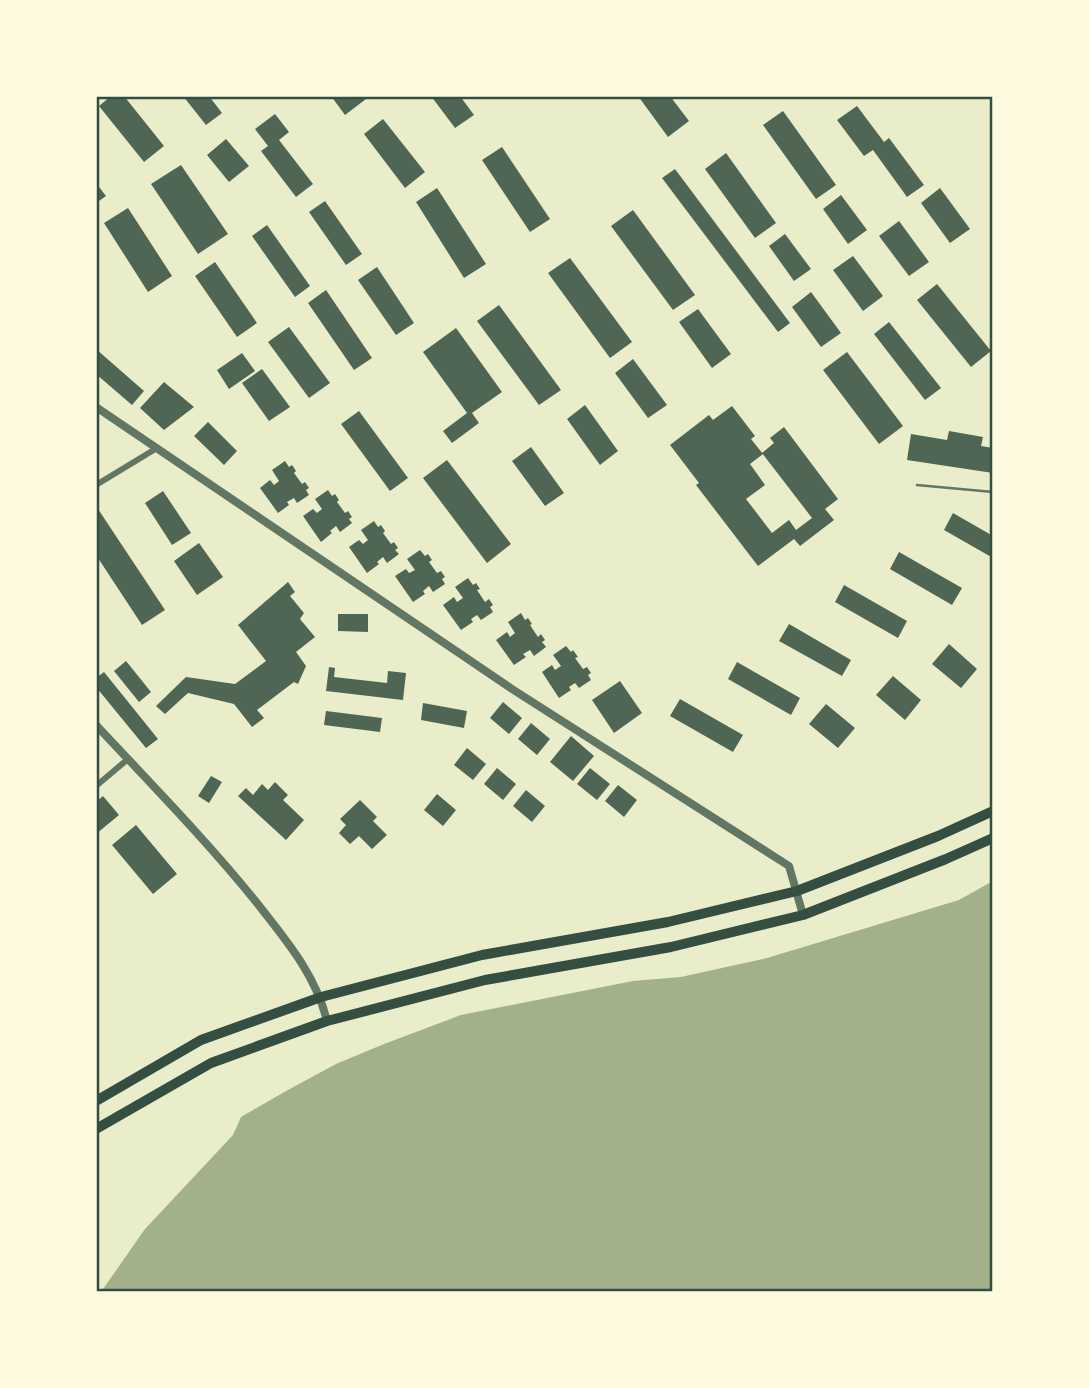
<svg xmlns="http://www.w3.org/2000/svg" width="1089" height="1388" font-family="Manrope,sans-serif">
<rect width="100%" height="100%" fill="#e9edc9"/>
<path fill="#a3b18a" d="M993,881V1292H101L145,1229L233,1135L241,1117L286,1091L336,1064L384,1044L461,1015L633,981L681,977L767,958L959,900Z"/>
<path fill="#4f6655" d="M111,96H124L164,146L144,162L99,106Z
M183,96H209L222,113L206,125Z
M331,96H364L366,99L345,115Z
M431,96H460L474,115L455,128Z
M638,96H670L689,121L668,137Z
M857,106L884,142L889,138L924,185L907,197L873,150L864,156L837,120Z
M783,111L836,185L816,199L763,125Z
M275,114L289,132L279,140L313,184L296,197L261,151L268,146L255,129Z
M383,119L425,172L405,188L364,134Z
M226,139L249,166L229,182L207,155Z
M502,147L550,219L530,232L482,160Z
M726,153L776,223L755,238L705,169Z
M181,165L228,234L198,254L151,184Z
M675,169L790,323L778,332L662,178Z
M96,183L106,196L96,203Z
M437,188L486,264L464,278L416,202Z
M940,188L970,229L950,243L921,203Z
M841,195L867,230L848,244L823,209Z
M325,201L362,254L346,265L309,212Z
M128,208L172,276L148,292L104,223Z
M633,210L695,295L673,310L611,226Z
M899,221L929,262L909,276L879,236Z
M267,225L310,286L295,297L252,236Z
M785,234L811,269L794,281L769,246Z
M853,256L883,296L863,311L833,270Z
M570,258L632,342L610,358L548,273Z
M215,262L257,323L237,337L195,276Z
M377,267L414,323L396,335L358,280Z
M937,284L991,351L971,367L917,300Z
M326,290L372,358L354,370L308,303Z
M811,292L841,333L821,347L792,307Z
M499,305L561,390L539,405L477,321Z
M698,309L731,354L712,368L679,322Z
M889,322L941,388L925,400L874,334Z
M289,327L330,383L309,398L268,342Z
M456,328L502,392L472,413L479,423L452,443L443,431L467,413L423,352Z
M96,349L144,391L132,405L96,374Z
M847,352L903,426L879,444L823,370Z
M242,353L255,371L229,389L217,370Z
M633,359L667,405L648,418L615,373Z
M262,369L290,407L269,421L242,383Z
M164,382L194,407L164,430L140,408Z
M585,405L618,451L600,465L567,419Z
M732,406L755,436L751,439L763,454L750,464L765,485L746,499L772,533L789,520L796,530L812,518L762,453L774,443L770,438L784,427L838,499L825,509L834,520L800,546L794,539L758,566L696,485L699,483L670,445L709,415L713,420Z
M359,411L408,478L390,491L341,424Z
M208,422L237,451L224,465L194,436Z
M949,431L983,437L981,446L993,448V473L907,460L911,434L947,440Z
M531,447L564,493L545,506L512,461Z
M447,460L511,544L487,563L423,478Z
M285,461L289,467L292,465L296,471L294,473L302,484L305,482L309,488L306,490L309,495L297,503L294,498L287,502L289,505L278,513L260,488L270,480L274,485L279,481L272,470Z
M328,490L332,496L335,494L339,500L337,502L345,513L348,511L352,517L349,519L352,523L340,532L336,526L330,531L332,533L321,542L303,516L313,509L317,513L322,509L315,499Z
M163,491L191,533L172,545L145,503Z
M96,506L165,610L142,625L96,555Z
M953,513L993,536V558L944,530Z
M374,521L378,527L381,525L385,531L383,533L391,544L394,542L398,548L395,550L399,554L387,563L383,557L377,562L379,564L367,573L349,547L359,540L363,544L368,540L361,530Z
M199,543L223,577L197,595L174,561Z
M420,550L425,556L428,554L432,560L429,562L437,573L441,571L445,577L442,579L445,584L433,592L429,586L423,591L425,594L413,602L395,576L406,569L409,573L415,570L407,559Z
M899,552L962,588L952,605L890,569Z
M468,578L473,585L476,583L480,589L477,590L485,602L489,599L493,605L490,607L493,612L481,620L477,615L471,619L473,622L461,630L443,605L454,597L457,602L463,598L455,587Z
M288,582L295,592L290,596L304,613L300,619L315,637L296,652L306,666L298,684L294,682L257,710L264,718L252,727L234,704L188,693L165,714L156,706L186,677L235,684L266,661L238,625Z
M844,585L907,621L898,638L835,602Z
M521,613L525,620L528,618L532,624L530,625L538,637L541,634L545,640L542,642L546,647L534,656L530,650L523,654L526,657L514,665L496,640L507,632L510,637L515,633L508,622Z
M338,614H368V632L338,631Z
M789,624L851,660L842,676L779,641Z
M949,644L977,669L961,688L932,664Z
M566,646L571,652L573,650L578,657L575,658L583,669L587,667L591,673L588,675L591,680L579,688L575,683L569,687L571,690L559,698L542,672L552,665L555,670L561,666L553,655Z
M126,661L151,692L139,702L114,671Z
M737,662L800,698L791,715L728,679Z
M329,667L335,668L334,677L387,683L388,671L406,673L403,700L326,691Z
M104,672L158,739L146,748L96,687V678Z
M893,676L921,700L905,720L876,695Z
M620,681L642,713L614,733L592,700Z
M680,699L743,735L733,752L670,716Z
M503,702L522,718L509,734L490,718Z
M423,703L467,711L464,728L421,720Z
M826,704L855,728L838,748L809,724Z
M326,711L382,718L380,732L324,725Z
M531,723L550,739L537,755L518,739Z
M571,736L594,756L573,781L550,762Z
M467,748L486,764L473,780L454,765Z
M497,768L516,784L503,800L484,784Z
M590,768L610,784L597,800L577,784Z
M211,776L222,782L209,803L198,796Z
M275,782L288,795L283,800L304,820L286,840L238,796L246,788L253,795L262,784L268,790Z
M618,785L637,800L624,817L605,801Z
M526,790L545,806L532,822L513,806Z
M437,794L456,810L443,826L424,810Z
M103,796L119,815L96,834V802Z
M360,800L377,817L373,821L387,835L372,849L359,836L350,844L339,833L346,825L340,819Z
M136,825L177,874L153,894L112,845Z"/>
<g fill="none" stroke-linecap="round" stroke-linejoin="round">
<path stroke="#617663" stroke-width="2.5" d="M917,485L993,492"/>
<path stroke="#617663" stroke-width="6" d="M96,485L157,448
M96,786L128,759"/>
<path stroke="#617663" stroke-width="8" d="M96,407L512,689L789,866L803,915
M96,725C151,784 207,841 257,903C286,940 316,975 327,1021"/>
<path stroke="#344e41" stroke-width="10" d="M96,1101L201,1040L321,997L482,955L668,922L797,891L938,836L993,811
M96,1129L211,1063L327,1021L485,980L671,947L803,915L946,859L993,838"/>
</g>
<rect width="1089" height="1388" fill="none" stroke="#fefae0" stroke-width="196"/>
<rect x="98" y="98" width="893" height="1192" fill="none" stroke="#344e41" stroke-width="2.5"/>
</svg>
